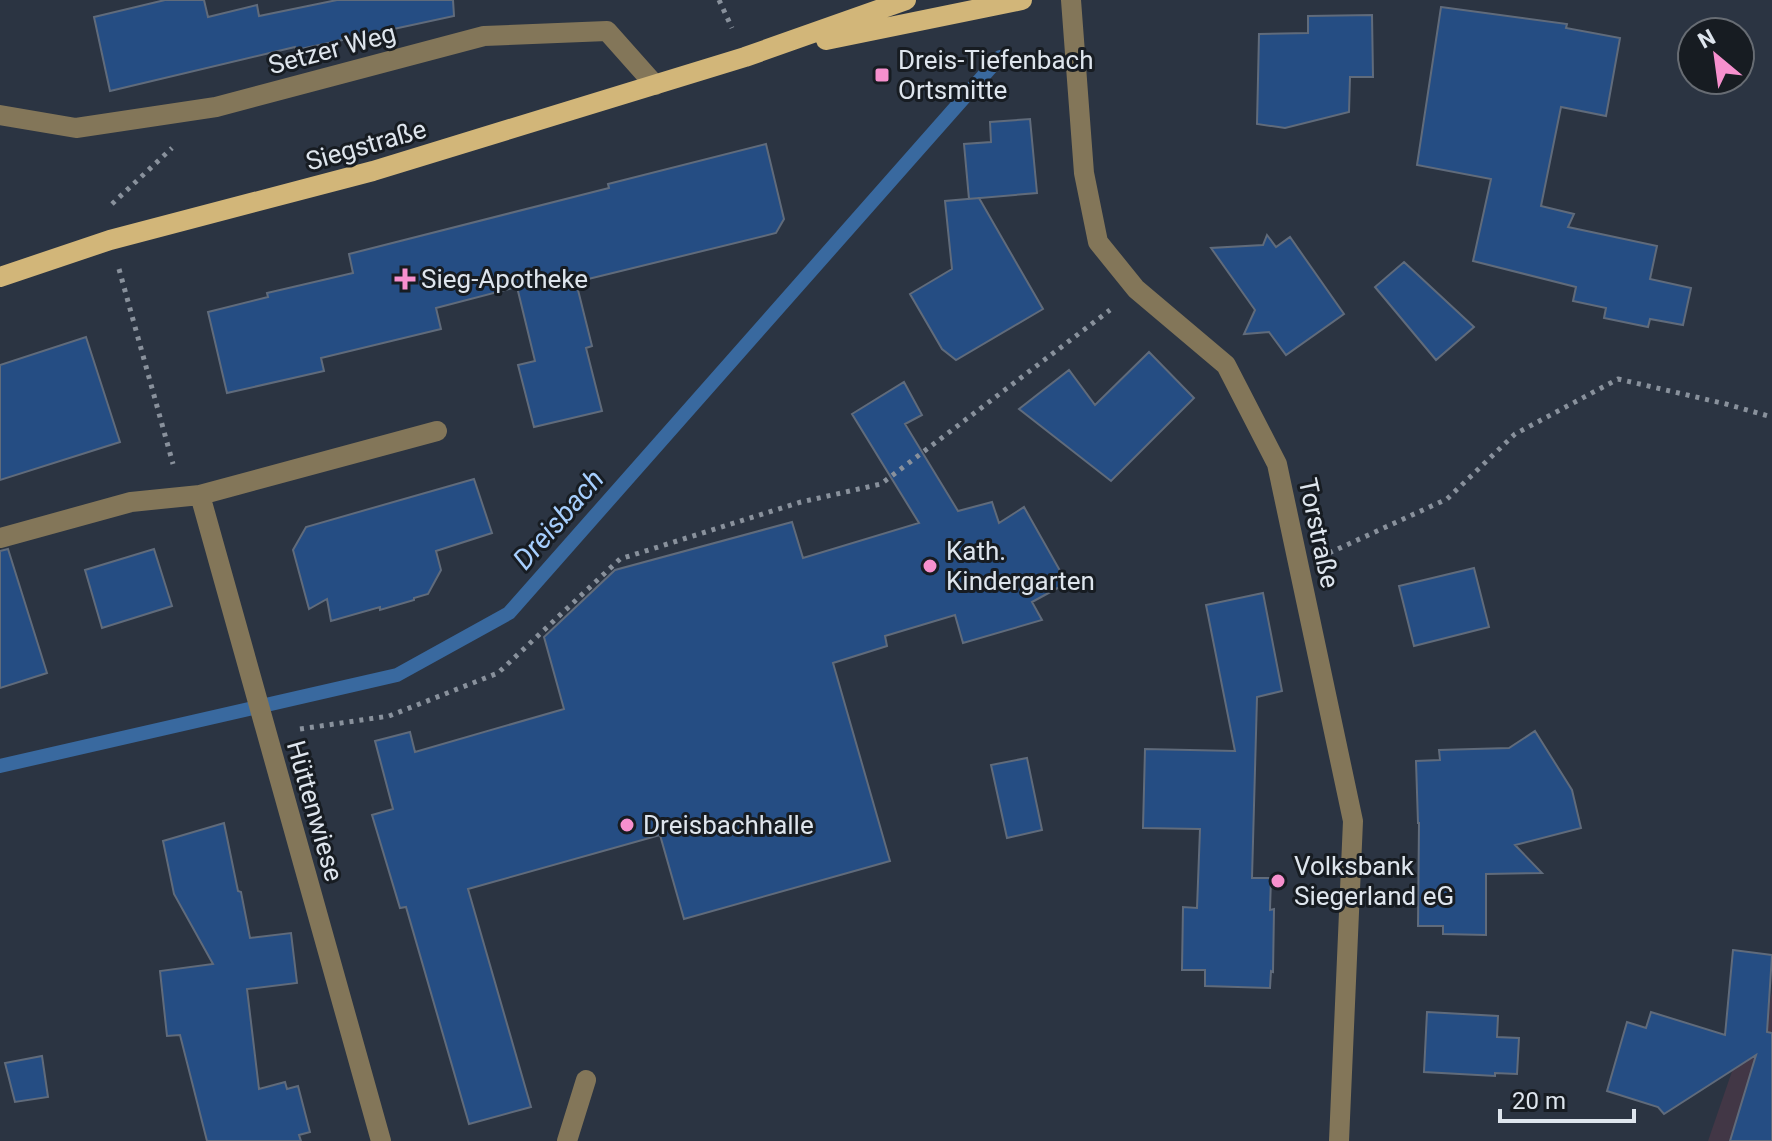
<svg xmlns="http://www.w3.org/2000/svg" width="1772" height="1141" font-family="Roboto,sans-serif">
<rect width="100%" height="100%" fill="#2b3442"/>
<path fill="#423746" d="M1772,992V1141H1708L1750,1019L1767,1016Z"/>
<g fill="none" stroke-linecap="round" stroke-linejoin="round">
<path stroke="#39699f" stroke-width="14" d="M0,766L397,675L509,613L1000,57"/>
</g>
<path fill="#254d83" stroke="#606b7b" stroke-width="2" d="M165,0H204L208,17L257,5L259,16L337,0H453L454,16L296,50L295,47L110,91L94,17Z
M1441,7L1567,24L1566,28L1620,38L1606,116L1561,107L1541,206L1574,214L1568,227L1657,246L1650,279L1691,288L1683,325L1650,319L1648,327L1604,318L1606,308L1573,301L1576,287L1473,261L1491,179L1417,165Z
M1372,15L1373,77H1350L1349,112L1285,128L1257,124L1259,34L1308,33V16Z
M1030,119L1037,193L969,199L964,144L991,142L990,122Z
M766,144L784,219L776,233L576,282L592,346L586,348L602,411L534,427L518,365L535,361L517,287L436,308L441,329L321,358L324,371L227,393L208,312L268,297L267,293L353,273L349,254L609,188L608,184Z
M979,198L1043,309L956,360L942,349L910,294L952,269L945,201Z
M1267,235L1276,247L1290,237L1344,314L1286,355L1269,332L1244,334L1255,310L1211,248L1263,245Z
M1404,262L1474,327L1436,360L1375,287Z
M86,337L120,442L0,480V365Z
M1149,352L1194,398L1111,481L1019,409L1069,370L1095,405Z
M904,382L922,415L905,424L958,511L992,502L999,523L1024,507L1067,583L1032,602L1042,620L963,643L955,615L885,636L887,646L833,663L890,861L684,919L660,835L468,889L531,1107L469,1124L406,907L400,908L372,815L393,809L375,741L410,732L415,752L564,709L544,637L615,570L792,522L803,558L919,523L852,414Z
M474,479L492,533L436,551L441,570L428,594L414,598V600L380,610V607L331,621L327,599L309,609L293,550L306,527Z
M8,549L47,673L0,688V551Z
M154,549L172,606L102,628L85,570Z
M1474,568L1489,627L1414,646L1399,586Z
M1263,593L1282,691L1257,697L1252,878H1271L1270,910L1274,909L1273,972L1271,971L1270,988L1205,986V970H1182L1183,907L1197,908L1200,829L1143,828L1145,749L1235,751L1206,605Z
M1535,731L1572,790L1581,828L1515,845L1542,873L1486,874V935L1443,934V926H1418L1419,823H1418L1416,761L1440,760L1439,750L1509,748Z
M1027,758L1042,830L1007,838L991,765Z
M224,823L238,891L241,892L250,938L291,933L297,983L247,989L259,1089L285,1082L287,1089L298,1086L310,1132L299,1135L301,1141H207L180,1035L167,1036L160,971L213,964L174,894L163,841Z
M1733,950L1772,955L1767,1032L1772,1033V1141H1730L1756,1055L1664,1114L1658,1107L1607,1091L1627,1022L1646,1028L1651,1012L1725,1035Z
M1427,1012L1498,1016L1497,1037L1519,1038L1517,1074L1495,1073V1076L1424,1072Z
M42,1056L48,1097L15,1102L5,1063Z"/>
<g fill="none" stroke-linecap="round" stroke-linejoin="round">
<path stroke="#89919c" stroke-width="5" stroke-dasharray="4 6" stroke-linecap="butt" d="M719,0L732,28
M112,204L172,148
M119,269L173,464
M1329,553L1447,499L1515,434L1618,379L1726,404L1772,417
M300,729L389,716L498,673L620,559L801,502L881,484L1110,310"/>
<path stroke="#837659" stroke-width="20" d="M1071,0L1084,173L1098,242L1136,289L1226,365L1277,464L1353,821L1339,1141
M0,115L76,128L216,107L484,36L607,31L655,85
M200,495L381,1141
M0,538L131,502L200,495L437,431
M567,1141L586,1080"/>
<path stroke="#d2b679" stroke-width="20" d="M826,40L1022,0
M0,277L110,240L373,171L745,57L906,0"/>
</g>
<g fill="#f790ce" stroke="#171c22" stroke-width="3">
<rect x="874" y="67" width="16" height="16" rx="4"/>
<path d="M401 267h8v8h8v8h-8v8h-8v-8h-8v-8h8z"/>
<circle cx="930" cy="566" r="8"/>
<circle cx="627" cy="825" r="8"/>
<circle cx="1278" cy="881" r="8"/>
</g>
<g text-anchor="middle" stroke-width="6" stroke-linejoin="round" paint-order="stroke">
<g font-size="26" fill="#dee5ed" stroke="#171c22">
<text transform="translate(332 49) rotate(-15)" y="9">Setzer Weg</text>
<text transform="translate(366 145) rotate(-16)" y="9">Siegstraße</text>
<text transform="translate(1319 533) rotate(78)" y="9">Torstraße</text>
<text transform="translate(315 811) rotate(74)" y="9">Hüttenwiese</text>
</g>
<g font-size="26" fill="#dee5ed" stroke="#171c22" text-anchor="start">
<text x="898" y="69">Dreis-Tiefenbach<tspan x="898" dy="30">Ortsmitte</tspan></text>
<text x="421" y="288">Sieg-Apotheke</text>
<text x="946" y="560">Kath.<tspan x="946" dy="30">Kindergarten</tspan></text>
<text x="643" y="834">Dreisbachhalle</text>
<text x="1294" y="875">Volksbank<tspan x="1294" dy="30">Siegerland eG</tspan></text>
</g>
<g font-size="28" font-style="italic" fill="#a6cefd" stroke="#171c22">
<text transform="translate(558 519) rotate(-49)" y="10">Dreisbach</text>
</g>
</g>
<g transform="translate(1716 56) rotate(331)"><circle r="38" fill="#171c22" stroke="#676c73" stroke-width="2"/>
<path d="M0-6L14 30L0 20L-14 30Z" fill="#f790ce"/>
<text y="-12" font-size="22" font-weight="bold" text-anchor="middle" fill="#dee5ed">N</text>
</g>
<path d="M1500 1109v12h134v-12" fill="none" stroke="#dee5ed" stroke-width="4"/>
<text x="1512" y="1109" font-size="24" fill="#dee5ed" stroke="#171c22" stroke-width="6" paint-order="stroke">20 m</text>
</svg>
